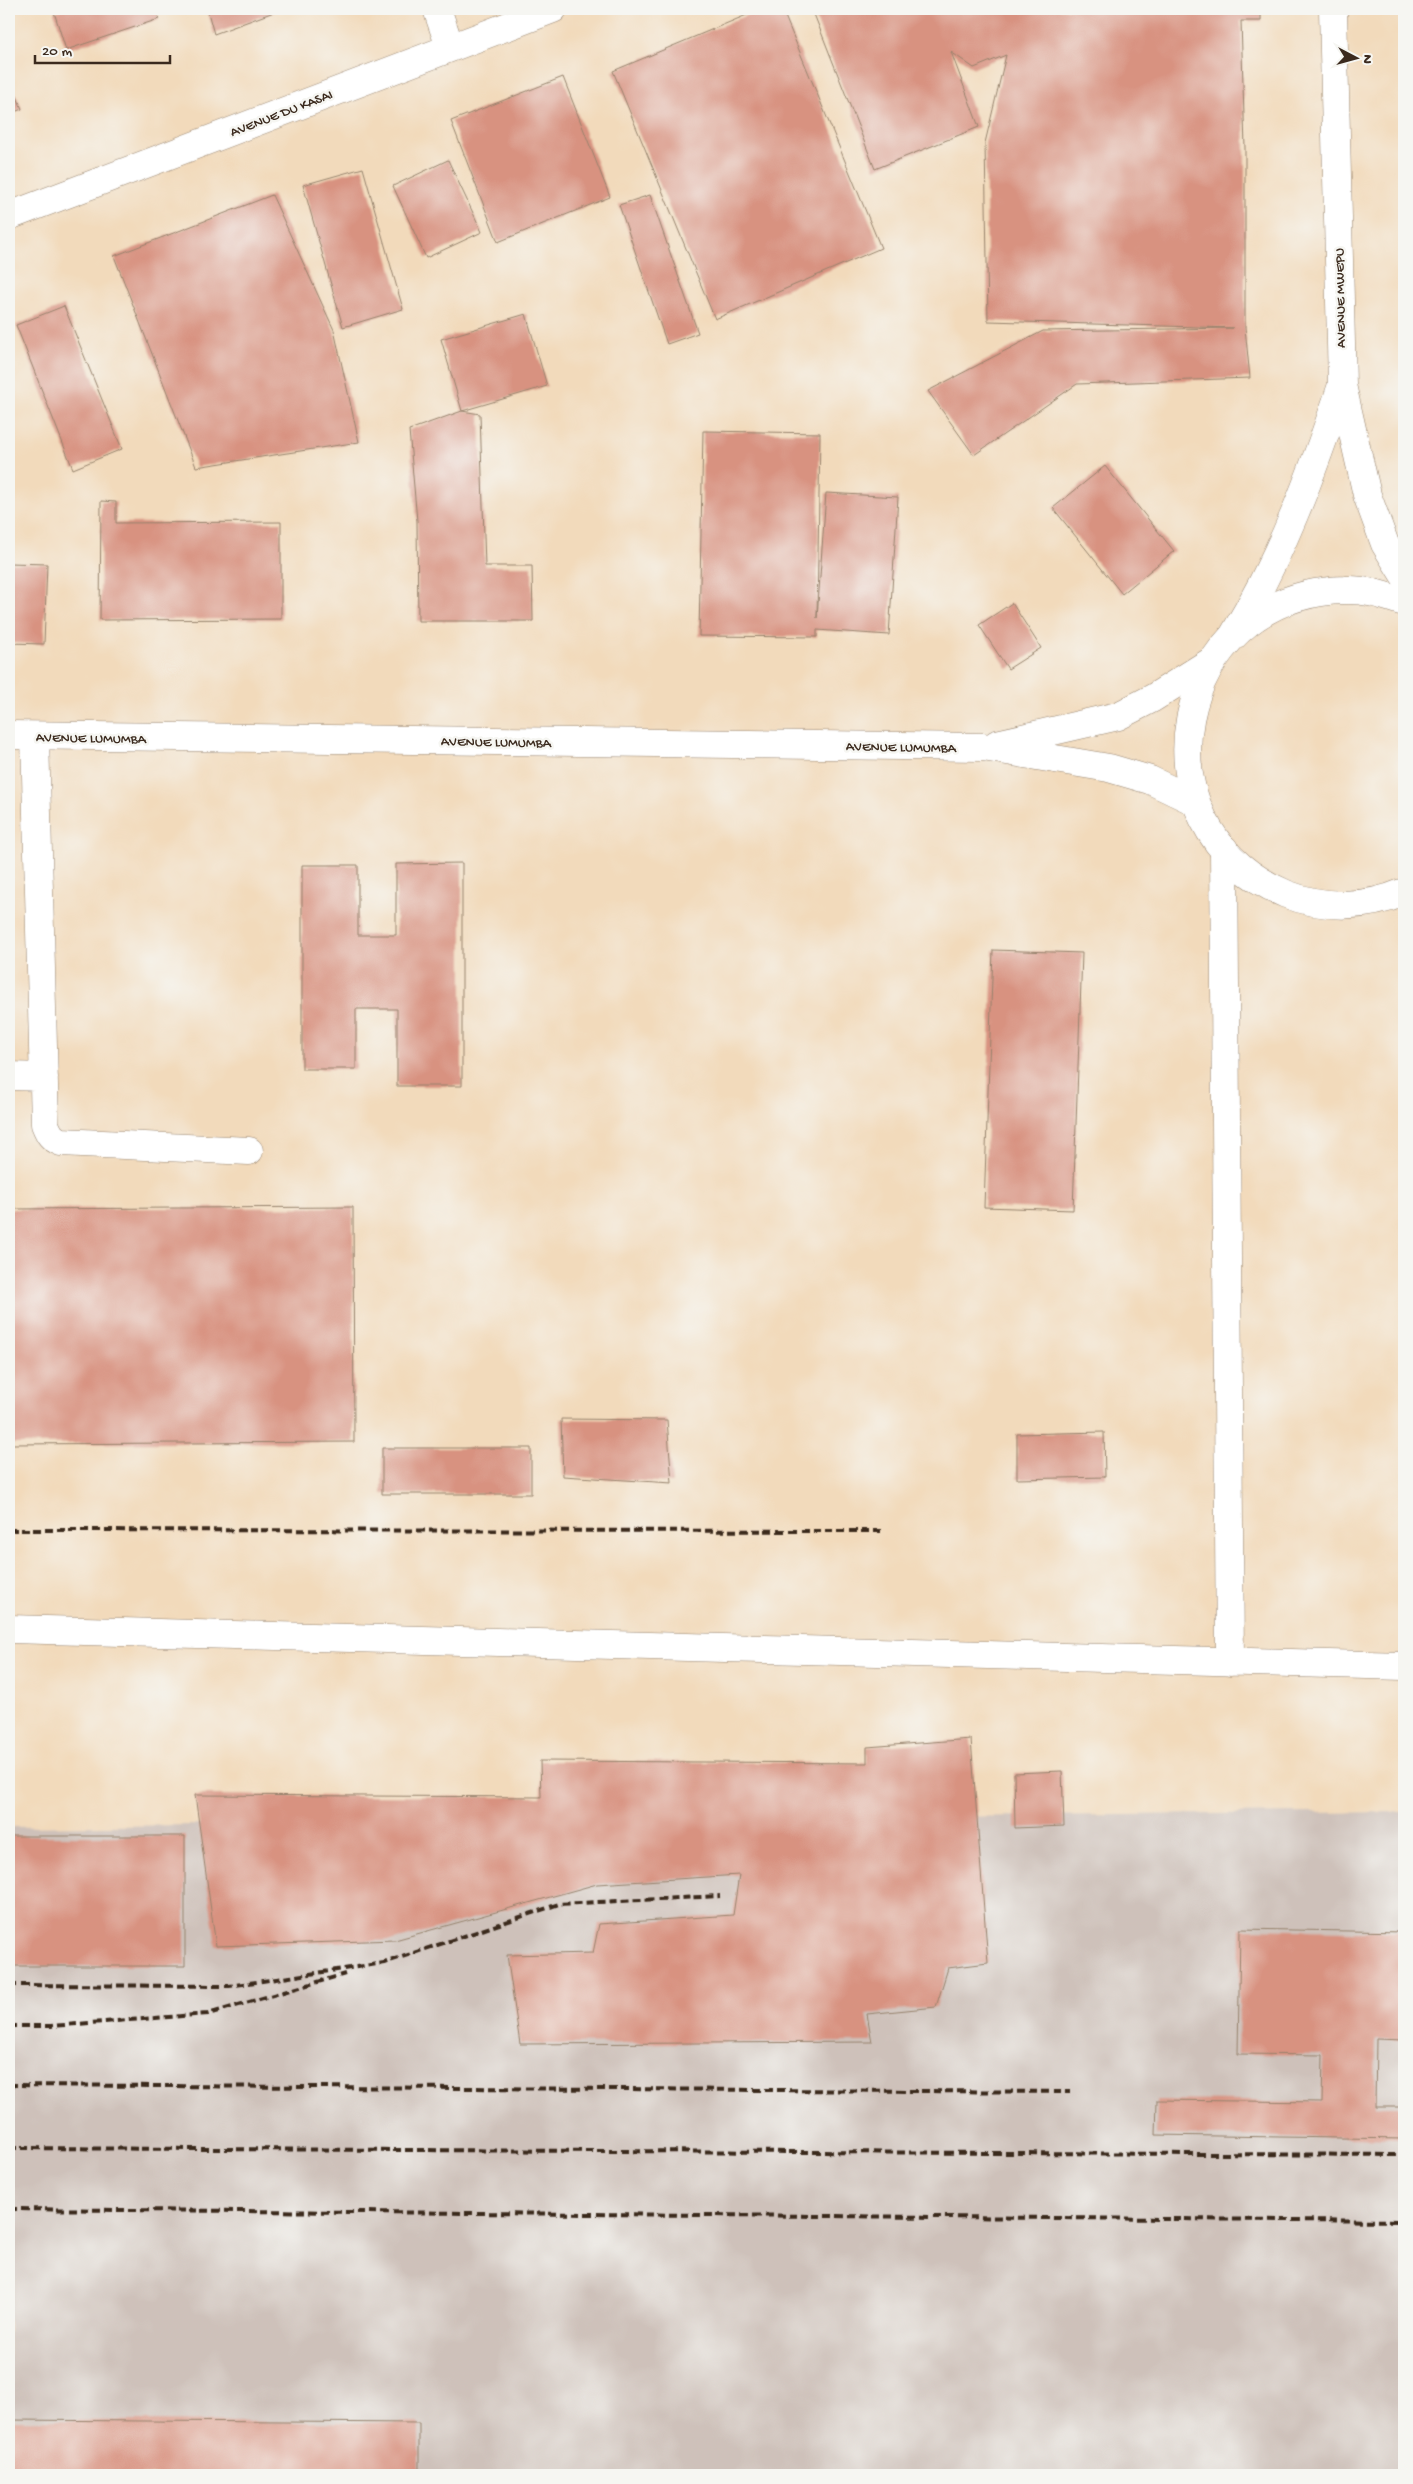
<svg xmlns="http://www.w3.org/2000/svg" width="1413" height="2484" font-family="'Gochi Hand',sans-serif">
<rect width="100%" height="100%" fill="#f6f6f2"/>
<filter id="ink" filterUnits="userSpaceOnUse"><feTurbulence type="fractalNoise" baseFrequency=".02" numOctaves="2"/><feDisplacementMap in="SourceGraphic" scale="10" xChannelSelector="R" yChannelSelector="G"/><feConvolveMatrix kernelMatrix="1 2 1 2 8 2 1 2 1" color-interpolation-filters="sRGB"/></filter>
<filter id="wash" filterUnits="userSpaceOnUse"><feTurbulence type="fractalNoise" baseFrequency=".0096" numOctaves="4" result="noise"/><feDisplacementMap in="SourceGraphic" scale="20" xChannelSelector="R" yChannelSelector="G"/><feGaussianBlur stdDeviation="1.12" result="paint"/><feColorMatrix in="noise" values="0 0 0 0 0 0 0 0 0 0 0 0 0 0 0 0 0 1.4 0 .05"/><feComposite in="paint" operator="in"/></filter>
<g filter="url(#wash)">
<rect width="100%" height="100%" fill="#f2dabb"/>
<path fill="#cec1ba" d="M1404,1812V2475H9V1827Z"/>
<g id="blocks">
<path fill="#d89280" d="M63,9H156L159,19L66,50L54,12Z
M207,9H282L214,34Z
M761,9H782L881,248L715,319L613,71Z
M812,9H1261V21H1241L1245,148V328L1250,378L1077,384L974,455L928,391L1043,331L1233,328L988,321L985,143L1006,55L974,68L951,52L979,127L875,169Z
M9,77L22,109L9,114Z
M563,77L610,197L498,242L451,121Z
M448,160L482,232L426,258L393,186Z
M363,168L403,309L343,327L303,185Z
M272,195L334,330L359,442L196,467L114,256Z
M650,195L698,333L667,344L619,205Z
M64,306L122,449L73,469L16,325Z
M526,314L547,386L462,411L441,339Z
M462,411L480,414L485,566H532L533,621H418L417,521L409,430Z
M703,431L820,433L817,618L826,493L898,497L889,635L817,630V637L699,636Z
M1105,466L1174,551L1122,594L1053,508Z
M101,501L116,502V523L281,522V619L100,620Z
M9,563L47,564L44,644L9,643Z
M1012,603L1041,648L1008,669L979,625Z
M462,863V1086H397V1009H356V1069H302V865H358V935H396V864Z
M993,950L1082,953L1073,1210L984,1207Z
M353,1207L354,1442L9,1444V1209Z
M561,1419L667,1420L672,1483L563,1476Z
M1104,1432L1105,1477L1017,1479V1434Z
M382,1448H531V1494H382Z
M971,1739L988,1963L948,1968L936,2007L867,2014L872,2042L520,2044L507,1955L593,1953L599,1924L733,1915L739,1875L597,1884L395,1940L216,1946L195,1795L541,1797L540,1761L867,1763V1747Z
M1062,1771L1064,1826L1015,1828L1014,1773Z
M9,1836H185V1966H9Z
M1240,1929L1404,1932V2040L1376,2039L1375,2107H1404V2139L1156,2135L1157,2100L1322,2102L1323,2055L1238,2054Z
M9,2420L419,2423V2475H9Z"/>
</g>
</g>
<g filter="url(#ink)">
<use href="#blocks" fill-opacity="0" stroke="#96826c" stroke-width="1"/>
<g fill="none" stroke-linecap="round" stroke-linejoin="round">
<g stroke="#96826c" stroke-width="29">
<path id="minor" d="M437,9L450,47
M1333,9L1342,385L1367,495L1385,544L1404,575
M9,216L553,9
M1233,636C1281,557 1313,472 1342,385
M35,736L45,1124C49,1134 51,1138 61,1142L249,1151
M1224,849L1230,1662
M9,1076L44,1077
M9,1629L1404,1666"/>
</g>
<g stroke="#96826c" stroke-width="29">
<path id="major" d="M1404,602C1385,596 1366,589 1345,590C1171,594 1126,827 1286,894C1324,909 1367,908 1404,892
M9,735L983,747L1109,768L1150,780L1196,802
M997,744L1118,716L1153,698L1210,662"/>
</g>
<use href="#minor" stroke="#fff" stroke-width="28"/>
<use href="#major" stroke="#fff" stroke-width="28"/>
<path stroke="#3b2a1e" stroke-width="4" stroke-dasharray="8 4" stroke-linecap="butt" d="M9,1530L884,1531
M9,1985L229,1986L384,1963L559,1904L720,1896
M9,2026H51L208,2014L345,1974
M9,2085L1070,2092
M9,2148L1404,2155
M9,2209L1404,2221"/>
</g>
</g>
<g text-anchor="middle" stroke-width="5" stroke-linejoin="round" paint-order="stroke">
<g font-size="14" fill="#3b2a1e" stroke="#f6f6f2">
<text transform="translate(281 112) rotate(-21)" y="5">AVENUE DU KASAI</text>
<text transform="translate(1339 298) rotate(-91)" y="5">AVENUE MWEPU</text>
<text transform="translate(91 737) rotate(1)" y="5">AVENUE LUMUMBA</text>
<text transform="translate(496 741) rotate(1)" y="5">AVENUE LUMUMBA</text>
<text transform="translate(901 746) rotate(1)" y="5">AVENUE LUMUMBA</text>
</g>
</g>
<rect width="1413" height="2484" fill="none" stroke="#f6f6f2" stroke-width="30"/>
<g transform="translate(1356 58) rotate(96)" stroke="#f6f6f2" stroke-width="4" paint-order="stroke">
<path d="M0-4L9 19L0 12L-9 19Z" fill="#3b2a1e"/>
<text y="-8" font-size="14" font-weight="bold" text-anchor="middle" fill="#3b2a1e">N</text>
</g>
<path d="M35 55v8h135v-8" fill="none" stroke="#3b2a1e" stroke-width="2.5"/>
<text x="42" y="55" font-size="15" fill="#3b2a1e" stroke="#f6f6f2" stroke-width="4" paint-order="stroke">20 m</text>
</svg>
